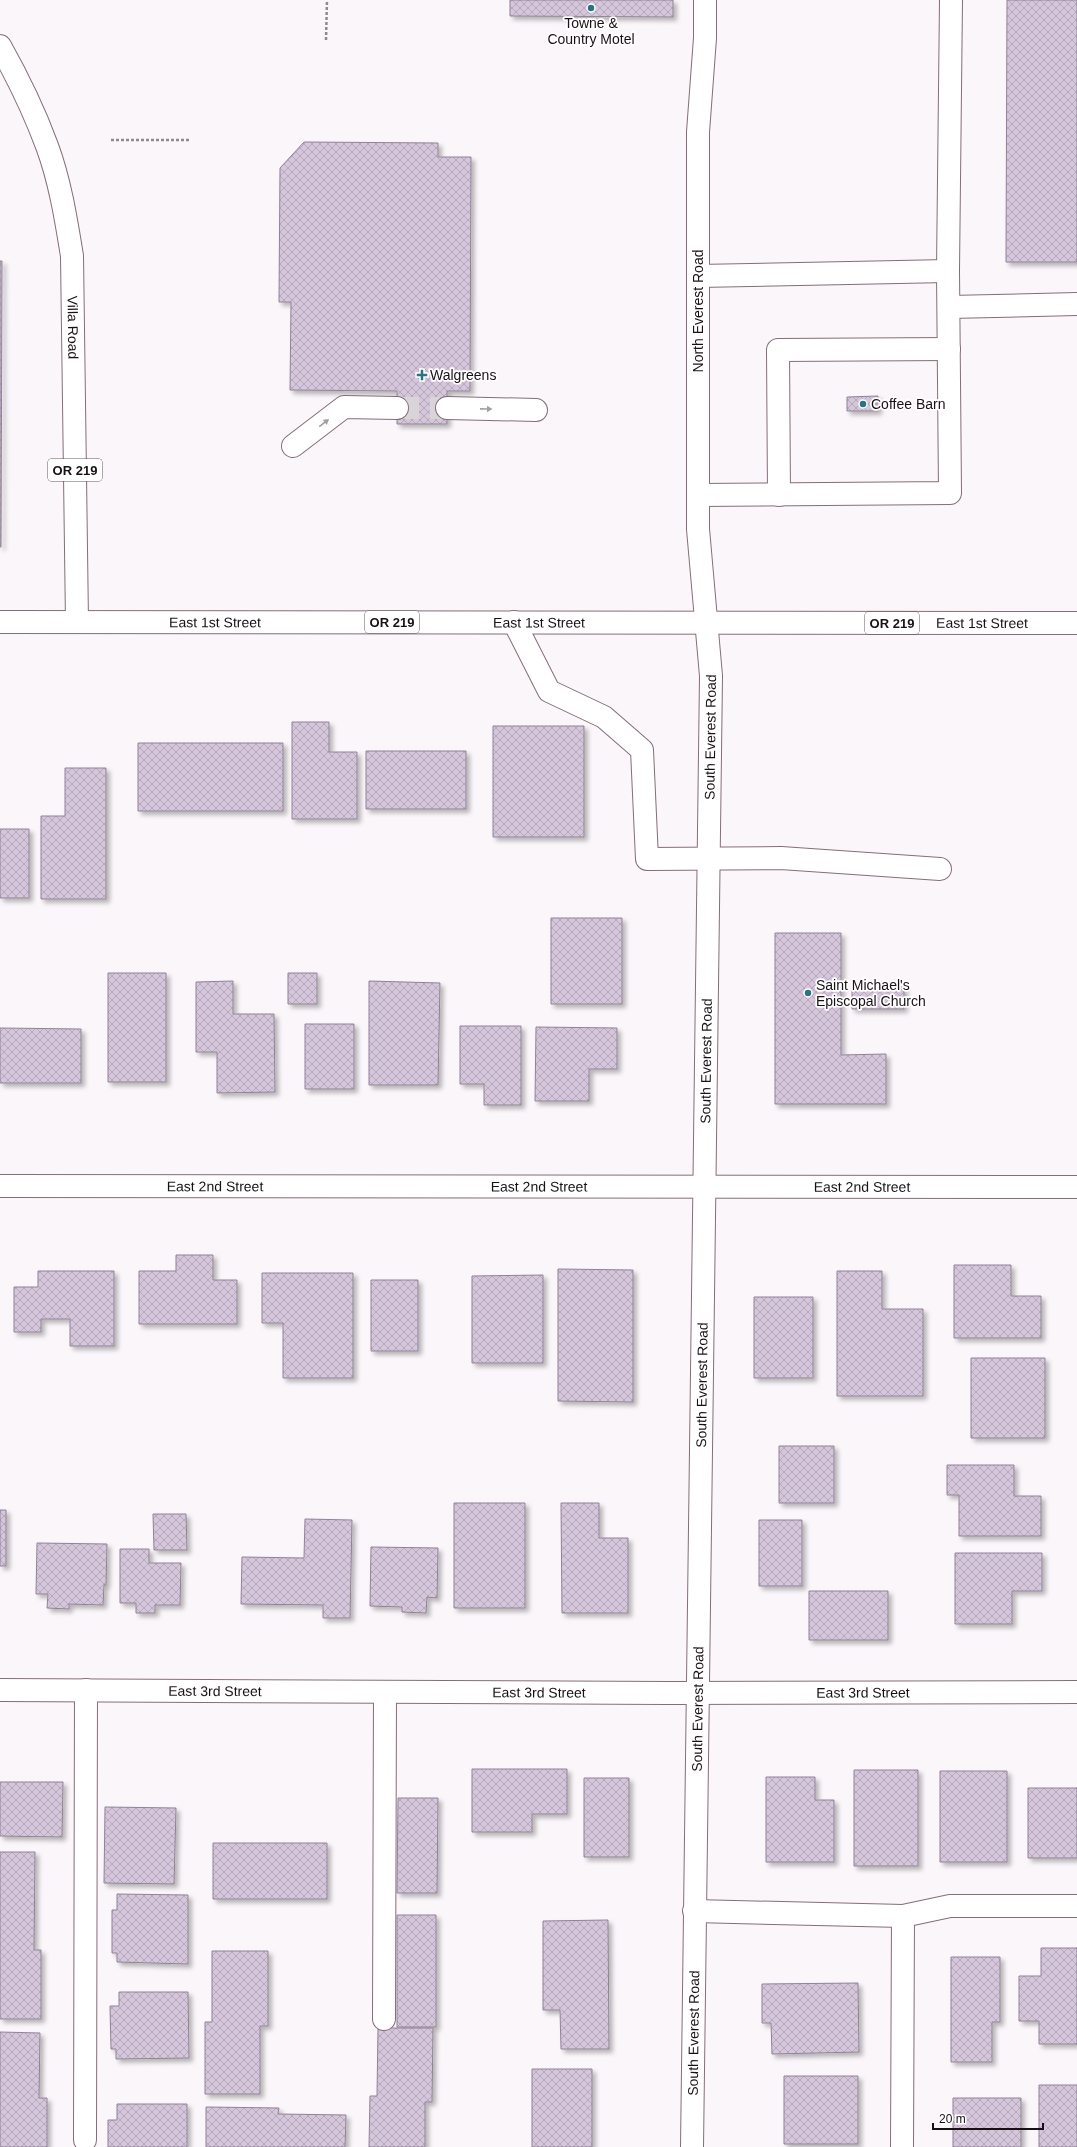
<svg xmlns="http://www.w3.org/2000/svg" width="1077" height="2147" font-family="Arial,sans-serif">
<defs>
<pattern id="building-cross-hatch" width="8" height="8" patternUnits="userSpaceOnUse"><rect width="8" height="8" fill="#d5c6dc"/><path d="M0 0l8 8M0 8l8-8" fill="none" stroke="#b6a9bc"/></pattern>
<filter id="shadow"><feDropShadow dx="3.5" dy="3.5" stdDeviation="2" flood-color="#0004"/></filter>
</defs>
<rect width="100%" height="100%" fill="#fbf6f9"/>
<path fill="url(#building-cross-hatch)" stroke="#908296" filter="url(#shadow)" d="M510,0H673V17L510,16Z
M1007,0H1077V262H1006Z
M304,142L438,143V157H471L470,391H447V424H397V391L290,390L291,302H279L280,168Z
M0,261H2L1,547H0Z
M878,396V411H847V397Z
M292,722H329V752H357V819H292Z
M493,726H584V837H493Z
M138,743H283V811H138Z
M366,751H466V809H366Z
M65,768H106V899H41V816H65Z
M0,829H29V898H0Z
M551,918H622V1004H551Z
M775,933H841V1055L886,1054V1104H775Z
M108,973H166V1082H108Z
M288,973H317V1004H288Z
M233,981V1014H274L275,1092L217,1093V1052H196V982Z
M369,981L440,983L438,1085H369Z
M852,987H904V1009H852Z
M305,1024H354V1089H305Z
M460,1026H521V1105H484V1084H460Z
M536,1027L617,1028V1069H589V1101H535Z
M0,1028L81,1029V1083H0Z
M176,1255H213V1280H237V1324H139V1271H176Z
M954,1265H1011V1296H1041V1338H954Z
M558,1269L633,1270V1402L558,1401Z
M38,1271H114V1346H70V1319H41V1332H14V1287H38Z
M837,1271H882V1309H923V1396H837Z
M262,1273H353V1378H283V1323H262Z
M543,1275V1363H472V1276Z
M371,1280H418V1351H371Z
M754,1297H813V1378H754Z
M971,1358H1045V1438H971Z
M779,1446H834V1503H779Z
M947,1465H1014V1496H1041V1536H959V1495H947Z
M454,1503H525V1608H454Z
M561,1503H599V1538H628V1613H562Z
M0,1510H6V1566H0Z
M153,1514H186L187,1550H154Z
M305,1519L352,1520L350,1618H323V1605L241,1604L242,1557L304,1558Z
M759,1520H802V1586H759Z
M37,1543L107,1544L106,1585H104L103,1605L69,1604V1609L47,1608L48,1594H36Z
M371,1547L438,1548L437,1598L427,1597L426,1613L402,1612V1607L370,1606Z
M120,1549H149V1563H181L180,1605H155V1613H136V1603H120Z
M955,1553H1042V1591H1012V1624H955Z
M809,1591H888V1640H809Z
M472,1769H567V1814H532V1832H472Z
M854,1770H918V1866H854Z
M940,1771H1007V1862H940Z
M766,1777H815V1800H834V1862H766Z
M584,1778H629V1857H584Z
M0,1782H63L62,1837L0,1836Z
M1028,1788H1077V1858H1028Z
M398,1798H438L437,1893H397Z
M105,1807L176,1808L174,1884L104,1883Z
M213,1843H327V1899H213Z
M0,1852H35L34,1950H41V2019H0Z
M117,1894L188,1895V1964L117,1962V1953H112V1910H117Z
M397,1915H436V2027H397Z
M608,1920L609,2049H561L560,2010H543V1921Z
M1041,1948H1077V2044H1039V2021H1019V1976H1041Z
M212,1951H268V2026H260V2094H205V2022H212Z
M951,1957H1000V2022H992V2062H951Z
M858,1983L859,2052L772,2054L771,2023H762V1984Z
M119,1992H188L189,2058L116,2059V2049H111L110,2006H119Z
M378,2028H433L432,2102H425V2147H369L370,2096H377Z
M0,2032L40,2033L39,2098H47V2147H0Z
M532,2069H592V2147H532Z
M784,2076H858V2144H784Z
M1039,2085H1077V2147H1039Z
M953,2098H1021V2147H953Z
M117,2104H187V2147H108V2120H117Z
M206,2107L279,2108L278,2114L346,2115L345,2147H206Z"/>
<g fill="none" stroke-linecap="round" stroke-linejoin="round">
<path stroke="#d9d4d7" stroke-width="22" stroke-dasharray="22 11" stroke-linecap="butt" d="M397,408H447"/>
<g stroke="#846d7a" stroke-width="24">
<g id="minor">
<path d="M698,276L948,271L951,0"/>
<path d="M949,307L1077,304"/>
<path d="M447,408L536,410"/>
<path d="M293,446L344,407L397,408"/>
<path d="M698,495L950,493L948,271"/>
<path d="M779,495L778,350L949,349"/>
<path d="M514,622L549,691L604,717L642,750L647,859L781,858L940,869"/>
<path id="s1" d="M0,1186L1077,1187"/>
<path id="s2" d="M0,1690L669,1693L1077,1692"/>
<path d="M694,1911L903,1916L950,1906H1077"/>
<path d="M384,2019L385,1692"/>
<path d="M85,2140L86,1690"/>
<path id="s3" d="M692,2147L711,676L698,529V132L705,38V0"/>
<path d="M902,2147L903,1916"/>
</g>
</g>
<g stroke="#846d7a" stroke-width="24">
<g id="major">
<path id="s4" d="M0,46C18,78 34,111 47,146C60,181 66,219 72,256L77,622"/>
<path id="s5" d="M0,622L1077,623"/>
</g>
</g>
<path stroke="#90898d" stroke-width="2.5" stroke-dasharray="3 2" stroke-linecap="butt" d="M326,40L327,0
M111,140H190"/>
<use href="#minor" stroke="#fff" stroke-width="22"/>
<use href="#major" stroke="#fff" stroke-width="22"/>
</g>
<defs><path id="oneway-solid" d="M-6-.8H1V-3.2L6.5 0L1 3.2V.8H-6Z"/></defs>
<g fill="#a39fa1">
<use href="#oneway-solid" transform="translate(486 409) rotate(1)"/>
<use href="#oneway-solid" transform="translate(324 423) rotate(-38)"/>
</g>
<g fill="#2b747d" stroke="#fff" stroke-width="1.5">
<circle cx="591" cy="8" r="4"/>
<path d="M420 369h4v4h4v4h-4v4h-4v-4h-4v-4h4z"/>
<circle cx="863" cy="404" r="4"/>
<circle cx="808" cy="993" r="4"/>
</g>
<g text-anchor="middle" stroke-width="3.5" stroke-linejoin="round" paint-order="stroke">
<g fill="#fff" stroke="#5e585b" stroke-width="1">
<rect x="48" y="459" width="54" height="22" rx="3"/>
<rect x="365" y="611" width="54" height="22" rx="3"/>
<rect x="865" y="612" width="54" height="22" rx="3"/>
</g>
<g font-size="13" font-weight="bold" fill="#191015">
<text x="75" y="475">OR 219</text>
<text x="392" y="627">OR 219</text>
<text x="892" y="628">OR 219</text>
</g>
<g font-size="14" fill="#191015" stroke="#fff" text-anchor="start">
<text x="591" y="28" text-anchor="middle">Towne &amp;<tspan x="591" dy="16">Country Motel</tspan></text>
<text x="430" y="380">Walgreens</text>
<text x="871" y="409">Coffee Barn</text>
<text x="816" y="990">Saint Michael's<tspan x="816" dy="16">Episcopal Church</tspan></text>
</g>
<g font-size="14" fill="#191015" stroke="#fff">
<text transform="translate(698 311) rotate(-90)" y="5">North Everest Road</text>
<text dy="5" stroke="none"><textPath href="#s4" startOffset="295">Villa Road</textPath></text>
<text dy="5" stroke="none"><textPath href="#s5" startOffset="215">East 1st Street</textPath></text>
<text dy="5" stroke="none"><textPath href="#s5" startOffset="539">East 1st Street</textPath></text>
<text dy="5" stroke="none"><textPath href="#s5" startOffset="982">East 1st Street</textPath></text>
<text dy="5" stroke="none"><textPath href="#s3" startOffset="1410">South Everest Road</textPath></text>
<text dy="5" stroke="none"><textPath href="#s3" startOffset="1086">South Everest Road</textPath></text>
<text dy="5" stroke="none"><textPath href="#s1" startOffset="215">East 2nd Street</textPath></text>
<text dy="5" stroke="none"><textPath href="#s1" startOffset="539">East 2nd Street</textPath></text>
<text dy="5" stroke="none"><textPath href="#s1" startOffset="862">East 2nd Street</textPath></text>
<text dy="5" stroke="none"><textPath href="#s3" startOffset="762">South Everest Road</textPath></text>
<text dy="5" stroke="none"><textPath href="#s2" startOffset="215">East 3rd Street</textPath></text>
<text dy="5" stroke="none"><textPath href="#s2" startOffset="539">East 3rd Street</textPath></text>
<text dy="5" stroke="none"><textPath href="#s2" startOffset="863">East 3rd Street</textPath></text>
<text dy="5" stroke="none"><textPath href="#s3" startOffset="438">South Everest Road</textPath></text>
<text dy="5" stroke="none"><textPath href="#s3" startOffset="114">South Everest Road</textPath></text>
</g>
</g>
<path d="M933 2123v6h110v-6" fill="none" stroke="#191015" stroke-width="2"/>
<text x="939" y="2123" font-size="12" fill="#191015" stroke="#ffffff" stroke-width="3" paint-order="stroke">20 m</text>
</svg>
